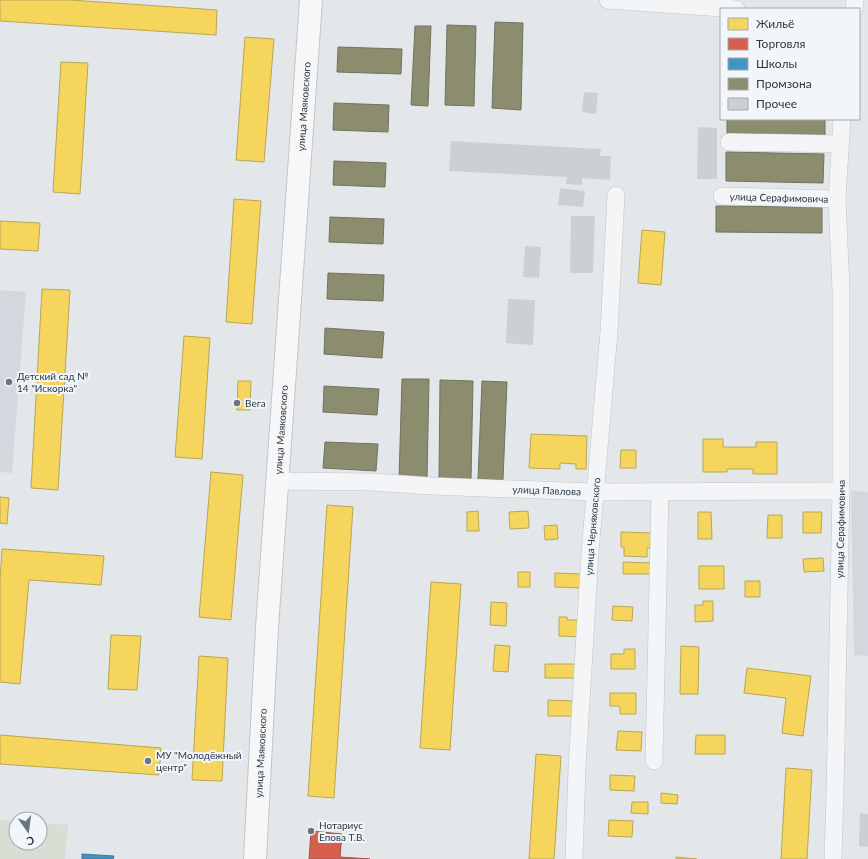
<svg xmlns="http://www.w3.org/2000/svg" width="868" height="859" font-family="Lato,sans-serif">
<rect width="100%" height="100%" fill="#e4e7ea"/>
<path fill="#d2d8dd" d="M0,290L26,292L12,473L0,472Z
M851,491L868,492V656L854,655Z"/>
<path fill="#d7ded4" d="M0,820L16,821V843H40V823L68,825L65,859H0Z"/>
<path fill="#f6d55c" stroke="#b8a655" d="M0,0H70L217,10L216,35L0,21Z
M245,37L274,39L264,162L236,160Z
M61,62L88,63L80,194L53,192Z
M234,199L261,201L252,324L226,322Z
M0,221L40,223L38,251L0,249Z
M642,230L665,232L661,285L638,283Z
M42,289L70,290L58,490L31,488Z
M184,336L210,338L202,459L175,457Z
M238,381H251L250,410H237Z
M531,434L587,436L586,469H576V464L560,463V469L529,468Z
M703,439H723V447H756V442H777V474H753V469H727V472H703Z
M621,450H636V468H620Z
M211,472L243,475L231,620L199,617Z
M0,497L9,498L7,524L0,523Z
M327,505L353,507L334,798L308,796Z
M478,511L479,531H467V512Z
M528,511L529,528L510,529L509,512Z
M698,512H711L712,539H698Z
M803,512H822L821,533H803Z
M768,515H782V538H767Z
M557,525L558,539L545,540L544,526Z
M621,532L651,533L650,548H647V557L624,556V547H621Z
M2,549L104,556L101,585L29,580L20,684L0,682V580Z
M823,558L824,571L804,572L803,559Z
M623,562L652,563V574H623Z
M699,566H724V589H699Z
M518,572H530V587H518Z
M555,573L581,574V588L555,587Z
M745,581H760V597H745Z
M431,582L461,584L450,750L420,748Z
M703,601H713V621L695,622V605H703Z
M491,602L507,603L506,626L490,625Z
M613,606L633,607L632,621L612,620Z
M559,617H567V620H581V637L559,636Z
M111,635L141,636L137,690L108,689Z
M495,645L510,646L508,672L493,671Z
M681,646L699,647L698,694H680Z
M624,649H635V669H611V654H624Z
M199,656L228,658L222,781L192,780Z
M545,664H579V678H545Z
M747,668L811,676L803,736L782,733L786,698L744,693Z
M610,693H636V714H620V706H610Z
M548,700L576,701L575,716H548Z
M618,731L642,732L641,751L616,750Z
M0,735L161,748L159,775L0,764Z
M696,735H725V754H695Z
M536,754L561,756L554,859H529Z
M786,768L812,770L807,859H781Z
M610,775L635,776L634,791L610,790Z
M661,793L678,795L677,804L661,803Z
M632,802H648V814L631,813Z
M609,820L633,821L632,837L608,836Z
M676,857L697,859H676Z"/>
<path fill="#d6604d" stroke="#a2544b" d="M311,831L342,834L340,857L370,859H309Z"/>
<path fill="#4393c3" stroke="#3b789e" d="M82,854L114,856L113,859H82Z"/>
<path fill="#8c8c6e" stroke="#6e7362" d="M495,22L523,23L521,110L492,108Z
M447,25L476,26L474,106L445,105Z
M415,26H431L428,106L411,105Z
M338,47L402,49L401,74L337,72Z
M334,103L389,105L388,132L333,130Z
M727,119H825V137L727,134Z
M726,152L824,154L823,183L726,181Z
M334,161L386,163L385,187L333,185Z
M716,206L822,207V233L716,232Z
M330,217L384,219L383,244L329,242Z
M328,273L384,275L383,301L327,299Z
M325,328L384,332L382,358L324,354Z
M402,379H429L427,479H399Z
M440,380L473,381L471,479H439Z
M482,381L507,382L503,480L478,479Z
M324,386L379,389L377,415L323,412Z
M325,442L378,444L376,471L323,468Z"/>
<path fill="#cdd0d2" d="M584,92L598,93L596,114L582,112Z
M698,127L717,128V179H697Z
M451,141L601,149L600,156H611L610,180L582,178V185L566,184L567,177L449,171Z
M560,188L585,191L583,207L558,205Z
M571,216H595L593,273H570Z
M525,246L541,247L539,278L523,277Z
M508,299L535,300L533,345L506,343Z
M860,813L868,814V847L859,846Z"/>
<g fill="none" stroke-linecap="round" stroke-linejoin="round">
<g stroke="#c2c5c8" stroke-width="18">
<g id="street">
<path d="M608,0L736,9"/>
<path d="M854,9L855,0"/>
<path d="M729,142L840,144"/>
<path id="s1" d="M722,196L837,199"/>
<path id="s2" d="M278,481L372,482L431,486L595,492L841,491"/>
<path d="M654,761L660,492"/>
<path id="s3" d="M574,859L577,768L590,552L609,332L616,195"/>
<path id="s4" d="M833,859L835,793L841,491V289L837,199L842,119"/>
</g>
</g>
<g stroke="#c2c5c8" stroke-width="24">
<g id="secondary">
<path id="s5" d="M255,859L267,628L311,0"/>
</g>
</g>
<use href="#street" stroke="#f3f5f6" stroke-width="17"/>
<use href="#secondary" stroke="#f7f7f8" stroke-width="22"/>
</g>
<g fill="#6a767f" stroke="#f2f6f9" stroke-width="1.5">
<circle cx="9" cy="382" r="4"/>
<circle cx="237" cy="403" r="4"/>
<circle cx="148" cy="761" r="4"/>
<circle cx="311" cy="831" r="4"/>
</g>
<g text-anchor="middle" stroke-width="4" stroke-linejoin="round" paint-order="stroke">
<g font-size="10" fill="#283946" stroke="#f2f6f9">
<text dy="4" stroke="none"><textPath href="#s5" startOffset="754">улица Маяковского</textPath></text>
<text dy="4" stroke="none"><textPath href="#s1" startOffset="57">улица Серафимовича</textPath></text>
<text dy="4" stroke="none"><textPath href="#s5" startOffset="430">улица Маяковского</textPath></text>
<text dy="4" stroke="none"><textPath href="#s2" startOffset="269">улица Павлова</textPath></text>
<text dy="4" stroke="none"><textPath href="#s3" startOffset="333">улица Черняховского</textPath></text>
<text dy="4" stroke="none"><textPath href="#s4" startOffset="330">улица Серафимовича</textPath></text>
<text dy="4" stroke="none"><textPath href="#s5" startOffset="106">улица Маяковского</textPath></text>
</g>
<g font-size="10" fill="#283946" stroke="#f2f6f9" text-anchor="start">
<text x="17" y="380">Детский сад №<tspan x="17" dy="12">14 "Искорка"</tspan></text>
<text x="245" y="407">Вега</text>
<text x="156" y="759">МУ "Молодёжный<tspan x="156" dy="12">центр"</tspan></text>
<text x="319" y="829">Нотариус<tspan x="319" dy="12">Епова Т.В.</tspan></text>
</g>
</g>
<rect x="720" y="8" width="140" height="112" fill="#f2f6f9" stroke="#a1aab1"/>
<rect x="728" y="18" width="20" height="12" fill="#f6d55c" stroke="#a1aab1"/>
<text x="756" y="28" font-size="12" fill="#283946">Жильё</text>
<rect x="728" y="38" width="20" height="12" fill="#d6604d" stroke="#a1aab1"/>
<text x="756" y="48" font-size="12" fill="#283946">Торговля</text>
<rect x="728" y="58" width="20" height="12" fill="#4393c3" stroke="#a1aab1"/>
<text x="756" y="68" font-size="12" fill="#283946">Школы</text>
<rect x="728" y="78" width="20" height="12" fill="#8c8c6e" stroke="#a1aab1"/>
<text x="756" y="88" font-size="12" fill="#283946">Промзона</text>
<rect x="728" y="98" width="20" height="12" fill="#cdd0d2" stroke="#a1aab1"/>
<text x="756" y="108" font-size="12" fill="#283946">Прочее</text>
<g transform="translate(28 831) rotate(166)"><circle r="19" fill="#f2f6f9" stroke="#a1aab1"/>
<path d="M0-3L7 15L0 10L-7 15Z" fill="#6a767f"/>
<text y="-6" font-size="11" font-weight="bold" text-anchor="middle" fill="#283946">С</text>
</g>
</svg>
